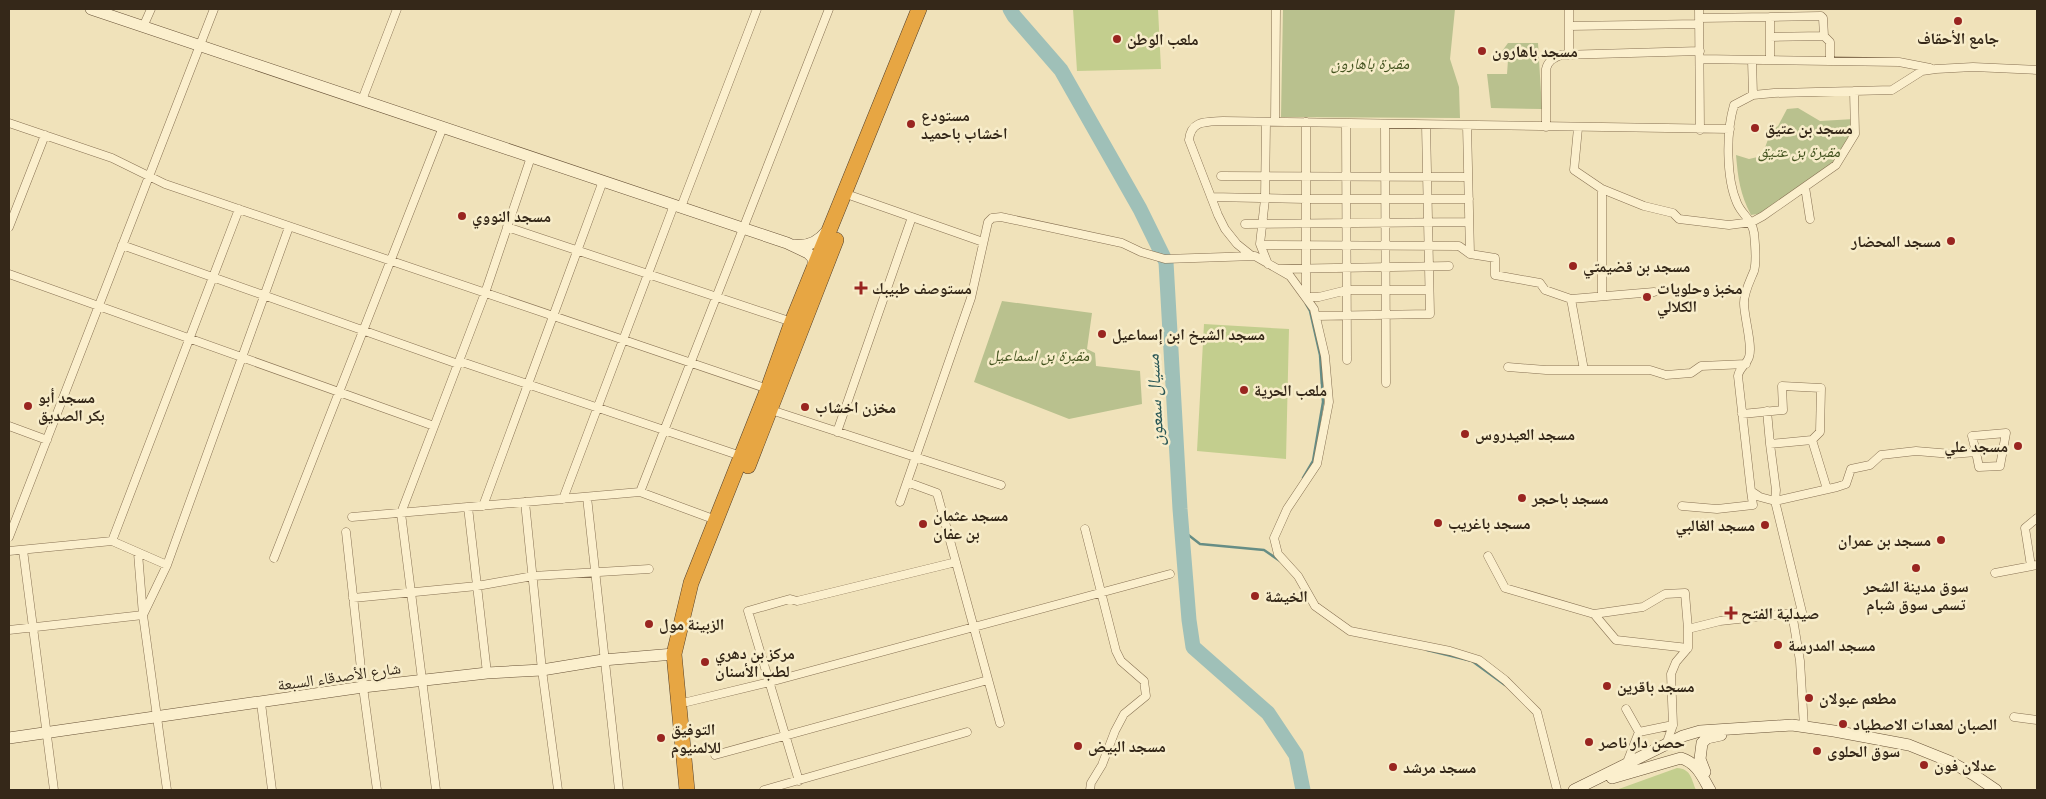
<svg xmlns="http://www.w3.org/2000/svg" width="2046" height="799" font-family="'Source Serif 4','Noto Naskh Arabic',serif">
<rect width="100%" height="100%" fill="#f0e2ba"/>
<path fill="#c3ce8e" d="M1073,9H1158L1161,69L1077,71Z
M1204,324L1289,329L1286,459L1197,451Z
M1677,768C1691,769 1691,778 1696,790H1616Z"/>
<path fill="#b9c18e" d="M1283,9H1455L1450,59L1459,87L1460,118L1281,117Z
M1508,43H1538L1542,109L1491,108L1487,74H1507L1508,60L1497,58Z
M1798,108L1820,121L1854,119L1853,134L1837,161L1764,213L1751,215C1740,194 1738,178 1736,155L1749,159L1762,156L1771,131L1778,126L1787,109Z
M1002,301L1092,313L1087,349L1095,353L1096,366L1140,371L1142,404L1069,419L974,382Z"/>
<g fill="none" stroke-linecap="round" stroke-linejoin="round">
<path stroke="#668d85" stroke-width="2.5" d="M1303,478L1313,461L1323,402L1320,355L1310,311L1306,304
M1182,530L1200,544L1264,550L1280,561
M1427,650L1472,661L1505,685"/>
<path stroke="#9fc0b8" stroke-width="15" d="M1010,9L1014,16L1061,70L1140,209L1166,262L1180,509L1189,620L1193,647L1268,713L1296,755L1303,790"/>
<g stroke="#877153" stroke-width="9">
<path id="street" d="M1699,9L1700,130
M1770,17L1821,16L1823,18L1824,36L1830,42V61
M1699,18L1770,17V60
M1569,26L1699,24
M143,27L151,9
M1770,37L1824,36
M1569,55V9
M1700,59L1899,62L1930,68
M1752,60L1753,95
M362,100L397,9
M1266,122L1265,199L1260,244L1268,264
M1275,122L1276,9
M1306,122V297H1319L1347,290H1429
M9,123L112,158L165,184L768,389
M1346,123L1347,360
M1385,124L1386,383
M1467,125L1470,254
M1546,127V69C1548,61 1553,58 1561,55L1700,51
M1578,128L1574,170L1602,189V295
M1221,176L1468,177
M1805,187L1810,219
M1602,189L1644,206L1673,213L1679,219L1729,225L1752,222L1763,216L1836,165L1855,134L1854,91
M852,196L983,242
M1211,197L1306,199H1469
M681,207L757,9
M1245,224L1469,222
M9,227L45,135
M507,227L792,322
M122,245L458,364
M1261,245L1459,246L1470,254L1495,258V275L1540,283L1545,290L1571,299
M1252,256L1237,244L1225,229L1218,215L1189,140C1191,120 1206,122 1223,121L1730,129
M1278,269L1449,266
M9,274L434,426
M1316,316L1430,314L1426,125
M459,361L741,456
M1508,367L1546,370H1650L1666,375L1691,373L1701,366L1746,364
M1584,370L1571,299L1654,292
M771,410L1001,485
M1742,414L1783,410L1782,386L1821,388L1820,432L1812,440L1770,444L1767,411
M9,426L47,440
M837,432L912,217
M1812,440L1827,489
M1976,452L1972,436L2006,433L2000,466L1979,467L1976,452L1952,454L1916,451L1881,455L1870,465L1851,469L1846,484L1837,487L1775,501L1760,497L1751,491L1738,376C1739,368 1747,364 1749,357C1753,346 1744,317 1744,303C1744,292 1750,281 1754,271C1757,261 1755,243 1754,233C1752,219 1742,215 1737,203C1726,178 1726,132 1734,105L1753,95L1774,93L1892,90L1922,71L1936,69L1973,67L2037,70
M907,482L937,493L1000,723
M640,492L829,9
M587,497L619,790
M563,499L674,205
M525,502L542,670L558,790
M900,502L971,298L988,222L992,218L1001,217L1122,243L1141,252L1165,259L1255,256L1290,276L1314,309L1325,356L1329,402L1317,464L1287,509L1274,538L1278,554L1298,576L1315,606L1350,631L1450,651L1479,660L1505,680L1537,712L1557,790
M483,506L603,181
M1682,506L1717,509L1753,505L1751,491
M468,507L487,673
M352,517L640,492L716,520
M1085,529L1116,651L1121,661L1144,681L1146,696L1124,714L1115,731L1102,765L1091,783L1090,790
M346,532L363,687L377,790
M9,537L214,9
M112,541L239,209
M23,550L54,790
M9,551L112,541L167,565
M138,553L143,615L167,790
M1488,556L1505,588L1594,614L1616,640L1688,648
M274,558L443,127
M2031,566L2025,528L2037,518
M1995,573L2037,565
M353,598L477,586L533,576L649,569
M1792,613L1800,661L1804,727
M1594,614L1643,607L1665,594L1685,593L1688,629
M9,630L143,615L167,565L289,227
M687,702L770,682L1170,574
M261,703L272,790
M2014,717L2037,720
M1639,732L1673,725
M1666,745L1673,725L1671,674L1676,662L1688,648V629L1720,621L1802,612L1775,501L1776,490L1770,444
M715,755L988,680
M1626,765L1639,732L1626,709
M799,781L748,611L790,599L797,601L956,562
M436,790L401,513L485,293L531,157
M764,790L967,732"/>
</g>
<g stroke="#685237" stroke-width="12">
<path id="secondary" d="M91,9L787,243L808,253L813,258V269
M794,245C807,247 818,242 826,232
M9,738L363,687L487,673L542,670L603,660L674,654
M1705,772L1700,759L1702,743L1707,738L1721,735
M1612,778L1681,758C1697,763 1702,776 1710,790
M1574,790L1683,736L1700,731L1792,725L1834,731L1909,745L1949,761L1974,775L1996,790"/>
</g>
<g stroke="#543f29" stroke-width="16">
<path id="highway" d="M748,466L836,240
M687,790L674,654L691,583L768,389L792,322L919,9"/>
</g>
<use href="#street" stroke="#fbefcd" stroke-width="8"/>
<use href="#secondary" stroke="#fbefcd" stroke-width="11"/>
<use href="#highway" stroke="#e7a643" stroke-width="15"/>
</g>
<g fill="#992520" stroke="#f7ecc9" stroke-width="2">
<circle cx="1958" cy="21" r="5"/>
<circle cx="1117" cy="39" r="5"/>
<circle cx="1482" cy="51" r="5"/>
<circle cx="911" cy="124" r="5"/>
<circle cx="1755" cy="128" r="5"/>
<circle cx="462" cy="216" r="5"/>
<circle cx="1951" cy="241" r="5"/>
<circle cx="1573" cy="266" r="5"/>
<path d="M858.5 280.5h5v5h5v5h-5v5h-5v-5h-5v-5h5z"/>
<circle cx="1647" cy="297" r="5"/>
<circle cx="1102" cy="334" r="5"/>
<circle cx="1244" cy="390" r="5"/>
<circle cx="28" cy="406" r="5"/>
<circle cx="805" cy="407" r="5"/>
<circle cx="1465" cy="434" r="5"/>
<circle cx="2018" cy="446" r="5"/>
<circle cx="1522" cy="498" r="5"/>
<circle cx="1438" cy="523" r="5"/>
<circle cx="923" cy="524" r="5"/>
<circle cx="1765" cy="525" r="5"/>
<circle cx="1941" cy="540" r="5"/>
<circle cx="1916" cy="568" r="5"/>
<circle cx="1255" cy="596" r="5"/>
<path d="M1728.5 605.5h5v5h5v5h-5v5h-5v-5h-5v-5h5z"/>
<circle cx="649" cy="624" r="5"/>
<circle cx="1778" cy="645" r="5"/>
<circle cx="705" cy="662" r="5"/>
<circle cx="1607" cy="686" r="5"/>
<circle cx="1809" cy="698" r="5"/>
<circle cx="1843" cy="724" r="5"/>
<circle cx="661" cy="738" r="5"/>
<circle cx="1589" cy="742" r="5"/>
<circle cx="1078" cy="746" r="5"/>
<circle cx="1817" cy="751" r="5"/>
<circle cx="1924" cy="765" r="5"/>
<circle cx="1393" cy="767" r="5"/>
</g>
<g text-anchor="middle" stroke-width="5" stroke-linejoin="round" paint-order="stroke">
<g font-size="16" font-weight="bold" fill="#352819" stroke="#f7ecc9" text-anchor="start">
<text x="1958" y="44" text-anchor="middle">جامع الأحقاف</text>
<text x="1127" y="45">ملعب الوطن</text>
<text x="1492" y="57">مسجد باهارون</text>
<text x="921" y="121">مستودع<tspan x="921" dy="18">اخشاب باحميد</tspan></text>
<text x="1765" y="134">مسجد بن عتيق</text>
<text x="472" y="222">مسجد النووي</text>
<text x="1941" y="247" text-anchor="end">مسجد المحضار</text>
<text x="1583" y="272">مسجد بن قضيمتي</text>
<text x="872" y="294">مستوصف طبيبك</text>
<text x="1657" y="294">مخبز وحلويات<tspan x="1657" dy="18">الكلالي</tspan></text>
<text x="1112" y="340">مسجد الشيخ ابن إسماعيل</text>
<text x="1254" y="396">ملعب الحرية</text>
<text x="38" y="403">مسجد أبو<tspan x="38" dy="18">بكر الصديق</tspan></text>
<text x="815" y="413">مخزن اخشاب</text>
<text x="1475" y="440">مسجد العيدروس</text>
<text x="2008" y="452" text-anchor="end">مسجد علي</text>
<text x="1532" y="504">مسجد باحجر</text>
<text x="933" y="521">مسجد عثمان<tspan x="933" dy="18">بن عفان</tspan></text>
<text x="1448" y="529">مسجد باغريب</text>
<text x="1755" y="531" text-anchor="end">مسجد الغالبي</text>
<text x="1931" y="546" text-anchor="end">مسجد بن عمران</text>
<text x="1916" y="592" text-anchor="middle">سوق مدينة الشحر<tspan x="1916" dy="18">تسمى سوق شبام</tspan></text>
<text x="1265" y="602">الخيشة</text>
<text x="1741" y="619">صيدلية الفتح</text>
<text x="659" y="630">الزبينة مول</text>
<text x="1788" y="651">مسجد المدرسة</text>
<text x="715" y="659">مركز بن دهري<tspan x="715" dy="18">لطب الأسنان</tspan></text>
<text x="1617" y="692">مسجد باقرين</text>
<text x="1819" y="704">مطعم عبولان</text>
<text x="1853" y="730">الصبان لمعدات الاصطياد</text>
<text x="671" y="735">التوفيق<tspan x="671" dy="18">للالمنيوم</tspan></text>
<text x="1599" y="748">حصن دار ناصر</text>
<text x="1088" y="752">مسجد البيض</text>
<text x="1827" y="757">سوق الحلوى</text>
<text x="1934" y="771">عدلان فون</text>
<text x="1403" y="773">مسجد مرشد</text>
</g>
<g font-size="16" font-style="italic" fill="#43531f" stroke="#f7ecc9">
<text x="1370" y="69">مقبرة باهارون</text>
<text x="1799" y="157">مقبرة بن عتيق</text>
<text x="1039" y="361">مقبرة بن اسماعيل</text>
</g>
<g font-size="16" fill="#352819" stroke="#f7ecc9">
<text transform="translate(339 676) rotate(-8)" y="6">شارع الأصدقاء السبعة</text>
</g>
<g font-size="18" font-style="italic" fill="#285655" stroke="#f7ecc9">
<text transform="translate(1155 400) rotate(-93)" y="6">مسيال سمعون</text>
</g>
</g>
<rect width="2046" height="799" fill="none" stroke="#352819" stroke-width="20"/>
</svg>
